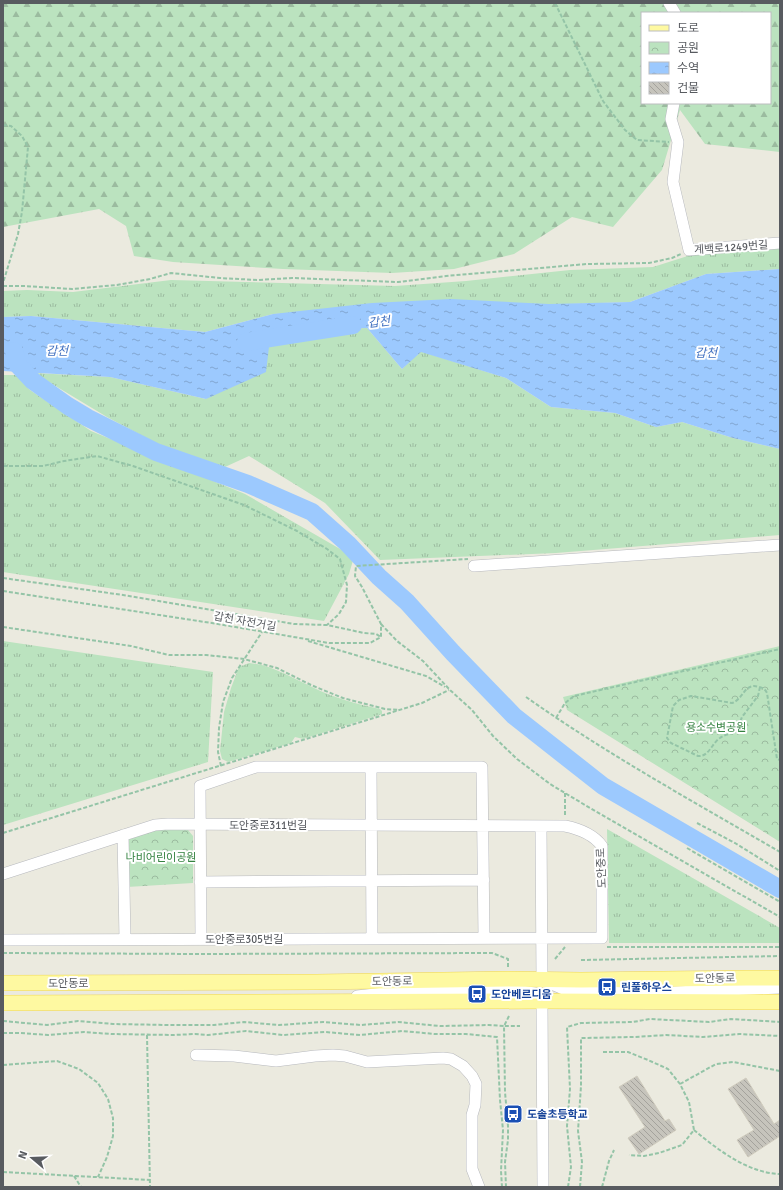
<svg xmlns="http://www.w3.org/2000/svg" width="783" height="1190" font-family="Signika,'Noto Sans KR',sans-serif">
<defs>
<pattern id="grass-tufts" width="24" height="20" patternUnits="userSpaceOnUse"><rect width="24" height="20" fill="#bbe3bf"/><path d="M3 7l-1-3M5 7V3M7 7l1-3M15 17l-1-3M17 17v-4M19 17l1-3" fill="none" stroke="#9bbb9f"/></pattern>
<pattern id="forest-firs" width="22" height="20" patternUnits="userSpaceOnUse"><rect width="22" height="20" fill="#bbe3bf"/><path d="M5 1l3.5 6h-7zM16 11l3.5 6h-7z" fill="#9bbb9f"/></pattern>
<pattern id="park-crowns" width="20" height="18" patternUnits="userSpaceOnUse"><rect width="20" height="18" fill="#bbe3bf"/><path d="M2 6a3 3 0 1 1 6 0M12 15a3 3 0 1 1 6 0" fill="none" stroke="#9bbb9f"/></pattern>
<pattern id="water-ripples" width="26" height="14" patternUnits="userSpaceOnUse"><rect width="26" height="14" fill="#9cc9fe"/><path d="M2 4q2-2 4 0t4 0M15 11q2-2 4 0t4 0" fill="none" stroke="#82a6d1"/></pattern>
<pattern id="building-back-hatch" width="6" height="6" patternUnits="userSpaceOnUse"><rect width="6" height="6" fill="#c6c4bc"/><path d="M-1 5l2 2M0 0l6 6M5-1l2 2" fill="none" stroke="#a4a29c"/></pattern>
</defs>
<rect width="100%" height="100%" fill="#ebeadf"/>
<path fill="url(#grass-tufts)" d="M780,246V269L706,274L630,302L273,314L205,332L31,316L3,317V291L27,290L73,292L171,280L395,286L466,281L570,270L653,267L694,254Z
M367,328L402,369L420,351L506,378L551,407L615,413L656,427L682,422L733,438L780,449V535L556,553L380,560L325,503L249,456L225,467L180,456L107,417L34,373L110,377L206,399L270,330Z
M3,375H16L30,390L91,431L245,494L354,557L349,574L324,621L3,572Z
M3,641L213,672L208,762L3,825Z
M249,663C272,665 292,678 312,687C335,698 356,704 380,709L382,711V714L303,739L295,737L291,743L228,762L222,759L220,751L224,712L231,688L239,667Z
M607,829L780,928V943H609Z"/>
<path fill="url(#forest-firs)" fill-rule="evenodd" d="M3,3H780V152L705,144L680,110L662,170L613,227L572,217L514,254L454,269L392,273L283,269L173,262L134,256L126,226L99,209L3,227ZM642,13H770V103H642Z"/>
<path fill="url(#park-crowns)" d="M780,646V842L567,710L563,697Z
M155,829L188,830L193,836V883L127,887V843L130,838Z"/>
<path fill="url(#water-ripples)" d="M780,269V449L733,438L682,422L656,427L615,413L551,407L506,378L421,352L402,369L367,328L271,330L266,372L206,399L110,377L3,371V317L31,316L205,332L273,314L372,303L451,299L549,304L630,302L706,274Z"/>
<g fill="none" stroke-linecap="round" stroke-linejoin="round">
<path stroke="#9cc9fe" stroke-width="18" d="M246,342L353,325
M14,351L18,365L33,381L68,406L88,418L156,452L248,484L312,512L348,544L379,577L407,602L453,653L514,716L603,786L780,889"/>
</g>
<path fill="url(#building-back-hatch)" stroke="#d0ccbe" d="M637,1076L665,1121L669,1119L676,1130L639,1154L628,1138L645,1127L619,1087Z
M746,1078L774,1124L780,1120V1136L748,1157L737,1140L754,1130L728,1089Z"/>
<g fill="none" stroke-linecap="round" stroke-linejoin="round">
<g stroke="#b7b9be" stroke-width="12">
<path id="minor" d="M669,3L675,13
M674,103L671,119L678,142L673,182L689,250L780,243
M474,566L780,545
M371,767L372,939
M541,826L542,980L568,991L582,992L647,993L780,988
M123,835L125,939
M3,874L155,825L168,824L565,826C580,829 593,834 602,846V938L3,940
M200,882L484,880
M201,939L200,786L256,767H482L484,938
M357,996L421,989H508L534,993L542,1001L543,1187
M196,1055L234,1056L276,1061L315,1056L333,1055L345,1056L367,1062L443,1058L451,1059L463,1066L472,1076L476,1084L475,1105L472,1115V1169L479,1187"/>
</g>
<g stroke="#efd554" stroke-width="16">
<path id="major" d="M3,983L316,982L508,979L581,980L747,978H780
M3,1003L542,1001L780,1002"/>
</g>
<path stroke="#94c4a7" stroke-width="2" stroke-dasharray="4 2" stroke-linecap="butt" d="M555,3L603,101L625,130L637,140L669,142
M3,125L11,126L22,136L28,147L22,212L18,234L3,283
M3,286H25L72,289L117,285L150,279L171,273L220,278L257,280L292,278L398,282L446,276L587,264L649,263L672,258L681,254
M3,466H43L64,461L97,456L133,466L244,505L297,531L327,549L340,559L347,585L346,602L339,614L327,625
M3,578L123,595L294,624L327,625L364,633L376,634L381,637
M3,591L218,624L329,643H370L381,637V624L362,587L355,576L356,566L468,559
M381,624L397,641L423,661L450,690L472,710L493,736L517,759L550,784L595,811L780,917
M3,627L131,646L169,655H206L244,659L277,668L311,685L343,698L385,709L399,710
M308,641L426,676L445,687
M760,687L758,696L742,717L736,732C731,734 725,734 720,738C712,743 709,757 698,756L671,743L667,738L673,706L679,700L691,696L732,703C744,699 744,682 759,687C763,688 765,689 767,693L777,759L780,760
M526,697C607,754 694,802 780,852
M556,718L565,703L574,696L780,649
M221,766L218,752L219,728L223,702L232,678L262,632
M565,793V817
M697,823L735,843L780,871
M3,833L422,703L449,690
M687,848L780,902
M607,947H780
M3,953L200,954L492,953L508,959V967
M555,959L565,947
M581,960L780,956
M509,1016L504,1026H520
M3,1021L47,1025L78,1021L113,1024L169,1025H214L244,1022L279,1025L323,1022L361,1025L398,1022L440,1026L489,1025L504,1026L505,1092L508,1126V1140L505,1162L506,1187
M3,1033H21L48,1035L84,1032L111,1034L173,1035L195,1034L208,1035L246,1031L283,1035L325,1032L360,1035L402,1031L435,1034H466L497,1037L500,1100L503,1130L501,1171L502,1187
M147,1035L150,1187
M603,1052H628L648,1060L668,1069L680,1084L689,1102L694,1130L682,1145L659,1153L644,1156L629,1155
M3,1065L57,1061L79,1069L98,1083L108,1099L113,1118V1136L107,1157L98,1177
M680,1084L716,1064L733,1062L780,1071
M694,1130C718,1150 748,1173 780,1174
M3,1172L150,1180
M74,1176L81,1187
M568,1187L571,1167L567,1126L570,1089L567,1027L581,1023L633,1022L650,1019L709,1022L731,1019L780,1022
M580,1187L582,1162L578,1131L581,1086V1038L634,1037L666,1035L703,1037L739,1034L780,1036
M602,1187L609,1161L614,1150"/>
<use href="#minor" stroke="#fff" stroke-width="11"/>
<use href="#major" stroke="#fef9a1" stroke-width="15"/>
</g>
<defs>
<g id="bus-square" transform="scale(1)"><rect x="-9" y="-9" width="18" height="18" rx="4" fill="#1a4fb4" stroke="#fff"/><path d="M-5-6H5V4H4V6H2V4H-2V6H-4V4H-5ZM-3.5-4V0h7V-4ZM-3.5 1.2v1.5H-2V1.2ZM2 1.2v1.5H3.5V1.2Z" fill="#fff"/></g>
</defs>
<g fill-rule="evenodd">
<use href="#bus-square" x="607" y="987"/>
<use href="#bus-square" x="477" y="994"/>
<use href="#bus-square" x="513" y="1114"/>
</g>
<g text-anchor="middle" stroke-width="4" stroke-linejoin="round" paint-order="stroke">
<g font-size="11" fill="#585b60" stroke="#fff">
<text transform="translate(731 247) rotate(-4)" y="4">계백로1249번길</text>
<text transform="translate(245 621) rotate(10)" y="4">갑천 자전거길</text>
<text x="268" y="829">도안중로311번길</text>
<text transform="translate(601 868) rotate(-93)" y="4">도안중로</text>
<text x="244" y="943">도안중로305번길</text>
<text transform="translate(715 978) rotate(-1)" y="4">도안동로</text>
<text transform="translate(392 981) rotate(-1)" y="4">도안동로</text>
<text x="68" y="987">도안동로</text>
</g>
<g font-size="11" fill="#358341" stroke="#fff">
<text x="716" y="731">용소수변공원</text>
<text x="161" y="861">나비어린이공원</text>
</g>
<g font-size="11" font-weight="bold" fill="#164399" stroke="#fff" text-anchor="start">
<text x="621" y="991">린풀하우스</text>
<text x="491" y="998">도안베르디움</text>
<text x="527" y="1118">도솔초등학교</text>
</g>
<g font-size="12" font-style="italic" fill="#4070c0" stroke="#fff">
<text transform="translate(379 322) rotate(-7)" y="4">갑천</text>
<text x="57" y="355">갑천</text>
<text x="706" y="357">갑천</text>
</g>
</g>
<rect width="783" height="1190" fill="none" stroke="#585b60" stroke-width="8"/>
<rect x="641" y="12" width="130" height="92" fill="#ffffff" stroke="#bcbdbf"/>
<rect x="649" y="25" width="20" height="6" fill="#fef9a1" stroke="#bcbdbf"/>
<text x="677" y="32" font-size="12" fill="#585b60">도로</text>
<rect x="649" y="42" width="20" height="12" fill="url(#park-crowns)" stroke="#bcbdbf"/>
<text x="677" y="52" font-size="12" fill="#585b60">공원</text>
<rect x="649" y="62" width="20" height="12" fill="url(#water-ripples)" stroke="#bcbdbf"/>
<text x="677" y="72" font-size="12" fill="#585b60">수역</text>
<rect x="649" y="82" width="20" height="12" fill="url(#building-back-hatch)" stroke="#bcbdbf"/>
<text x="677" y="92" font-size="12" fill="#585b60">건물</text>
<g transform="translate(32 1158) rotate(289)" stroke="#ffffff" stroke-width="3" paint-order="stroke">
<path d="M0-3L7 15L0 10L-7 15Z" fill="#585b60"/>
<text y="-6" font-size="11" font-weight="bold" text-anchor="middle" fill="#585b60">N</text>
</g>
</svg>
